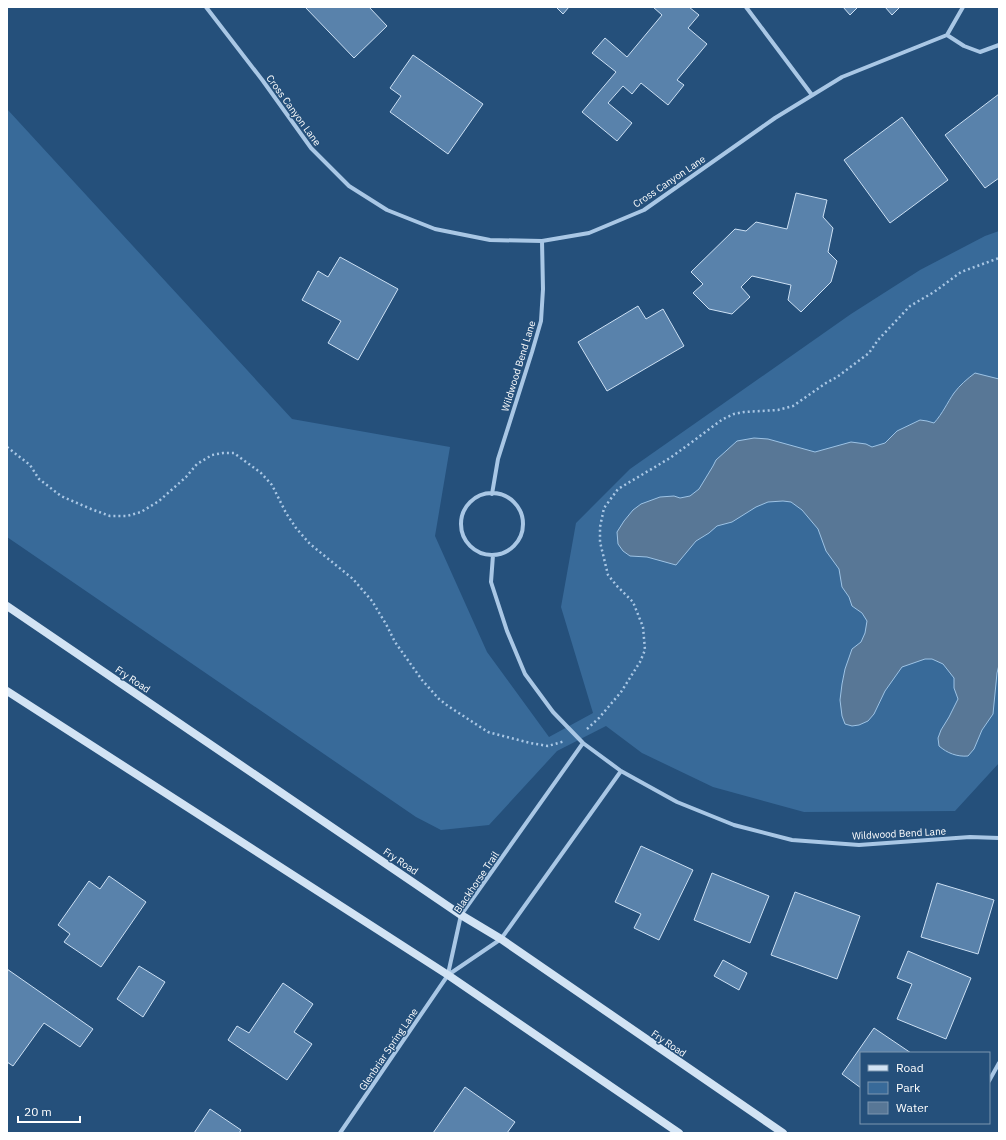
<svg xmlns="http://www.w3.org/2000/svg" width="1006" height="1140" font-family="'IBM Plex Sans',sans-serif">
<rect width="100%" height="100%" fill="#25507b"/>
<path fill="#386a99" d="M7,109L292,419L450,447L435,536L487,652L549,737L593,713L561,607L576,523L630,469L851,314L920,270L985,236L999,231V763L955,811L804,812L713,787L642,753L606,726L557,751L489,825L441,830L416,817L7,537Z"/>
<path fill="#587796" stroke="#9dc3e5" d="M975,373L999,379V665L997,673L993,714L982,730L974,749L968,756C957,757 947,753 939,746L938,738L941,730L949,717L958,699L954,688V678L943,664L932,659H925L902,667L885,691L874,714L868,721L859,725L852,726L845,724L842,716L840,700L842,684L845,669L852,649L861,642L865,633L867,621L862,613L852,606L849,597L842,587L839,569L826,551L818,529L802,510L791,502L783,501L768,502L756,507L732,522L717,526L709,533L696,541L676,565L647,557L630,556L623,551L618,544L617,532L624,521L633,510L641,504L660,497L674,496L680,498L690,496L699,489L713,466L716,460L737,441L754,438L768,439L815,452L851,442L866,444L872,447L885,443L897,431L920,420L927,421L934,423C943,413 947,403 954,393C960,385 967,379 975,373Z"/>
<path fill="#5982ab" stroke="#cce0f4" d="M305,7H369L387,26L354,58Z
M556,7H569L563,14Z
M653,7H689L699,15L688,28L707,44L677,80L684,85L668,105L641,83L632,94L623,86L608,103L632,123L617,141L582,112L616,72L592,53L605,38L627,57L662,15Z
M843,7H858L850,15Z
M885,7H900L892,15Z
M413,55L483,104L448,154L390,112L401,96L390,88Z
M999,94V178L985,188L945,135Z
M902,117L948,180L890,223L844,160Z
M796,193L827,200L823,217L833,228L828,252L837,261L831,282L801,312L788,300L791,285L752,276L741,287L750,297L732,314L709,309L693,293L703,284L691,272L735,229L746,231L756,222L787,229Z
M340,257L398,289L358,360L328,343L341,321L302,300L318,271L328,277Z
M638,306L646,319L663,309L684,346L607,391L578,342Z
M641,846L693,870L659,940L634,928L641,914L615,902Z
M712,873L769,896L750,943L694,920Z
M109,876L146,902L101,967L64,942L70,934L58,925L89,881L100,889Z
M937,883L994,900L978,954L921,937Z
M795,892L860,916L837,979L771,955Z
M908,951L971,978L946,1039L897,1019L912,984L897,978Z
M723,960L747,973L739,990L714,976Z
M139,966L165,982L143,1017L117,999Z
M7,969L93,1029L80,1047L44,1023L13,1066L7,1062Z
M283,983L313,1004L294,1032L312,1044L287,1080L228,1040L237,1026L249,1033Z
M874,1028L911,1053H861V1088L842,1074Z
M465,1087L515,1122L507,1133H433Z
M210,1109L241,1130L239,1133H194Z"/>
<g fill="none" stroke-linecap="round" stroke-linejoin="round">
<path stroke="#a9c7e5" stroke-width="2.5" stroke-dasharray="2 3" stroke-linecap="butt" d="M7,447L30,465L39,479L61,496L91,509L110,516H127L141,512L159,501L186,477L197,464L212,455L223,453H234L261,473L272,485L286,513L296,528L310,544L353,579L372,601L386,624L395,642L422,680L439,699L448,706L488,732L530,743L548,746L565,741
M587,729L599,718L621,692L640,662L645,650L643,627L633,602L617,586L608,575L600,542V527L604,508L618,489L670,458L692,442L712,427L723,419L734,414L744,412L778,410L793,406L826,383L837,377L869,353L878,340L910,306L934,292L961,272L999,258"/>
<path stroke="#a9c7e5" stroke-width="4" d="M206,7L263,81L311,148L349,186L387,210L435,229L490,240L542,241L589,233L644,210L775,118L842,77L947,35L963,7
M746,7L812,95
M947,35L964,46L980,52L999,45
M461 524a31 31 0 1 1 62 0a31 31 0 1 1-62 0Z
M492,494L498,459L532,352L541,321L543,289L542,241
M493,555L491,582L507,631L525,674L553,712L583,743L621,771L677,802L734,825L792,840L859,845L970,837L999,838
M448,974L461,915L583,743
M989,1081L999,1063
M340,1133L448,975L501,939L621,771"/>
<path stroke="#d2e3f4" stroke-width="8" d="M7,606L461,915L501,939L783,1133
M7,691L448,975L679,1133"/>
</g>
<g text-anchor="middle" stroke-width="3" stroke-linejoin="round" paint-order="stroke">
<g font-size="10" fill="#fff" stroke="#25507b">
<text transform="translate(294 110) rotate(54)" y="4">Cross Canyon Lane</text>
<text transform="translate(669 181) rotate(-34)" y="4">Cross Canyon Lane</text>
<text transform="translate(518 366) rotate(-73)" y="4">Wildwood Bend Lane</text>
<text transform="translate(133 679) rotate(34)" y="4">Fry Road</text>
<text transform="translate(899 833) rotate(-3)" y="4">Wildwood Bend Lane</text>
<text transform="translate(401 861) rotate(34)" y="4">Fry Road</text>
<text transform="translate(476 882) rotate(-56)" y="4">Blackhorse Trail</text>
<text transform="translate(669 1043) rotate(34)" y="4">Fry Road</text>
<text transform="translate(388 1049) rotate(-56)" y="4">Glenbriar Spring Lane</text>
</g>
</g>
<rect width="1006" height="1140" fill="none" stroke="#ffffff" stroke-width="16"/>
<rect x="860" y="1052" width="130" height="72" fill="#25507b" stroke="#7c96b0"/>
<rect x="868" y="1065" width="20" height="6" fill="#d2e3f4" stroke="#7c96b0"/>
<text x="896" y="1072" font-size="12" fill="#ffffff">Road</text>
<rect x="868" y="1082" width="20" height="12" fill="#386a99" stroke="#7c96b0"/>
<text x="896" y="1092" font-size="12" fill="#ffffff">Park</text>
<rect x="868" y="1102" width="20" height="12" fill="#587796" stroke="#7c96b0"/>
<text x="896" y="1112" font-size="12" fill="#ffffff">Water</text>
<path d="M18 1116v6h62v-6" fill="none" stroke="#ffffff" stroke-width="2"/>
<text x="24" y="1116" font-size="12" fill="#ffffff" stroke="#25507b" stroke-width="3" paint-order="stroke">20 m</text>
</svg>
